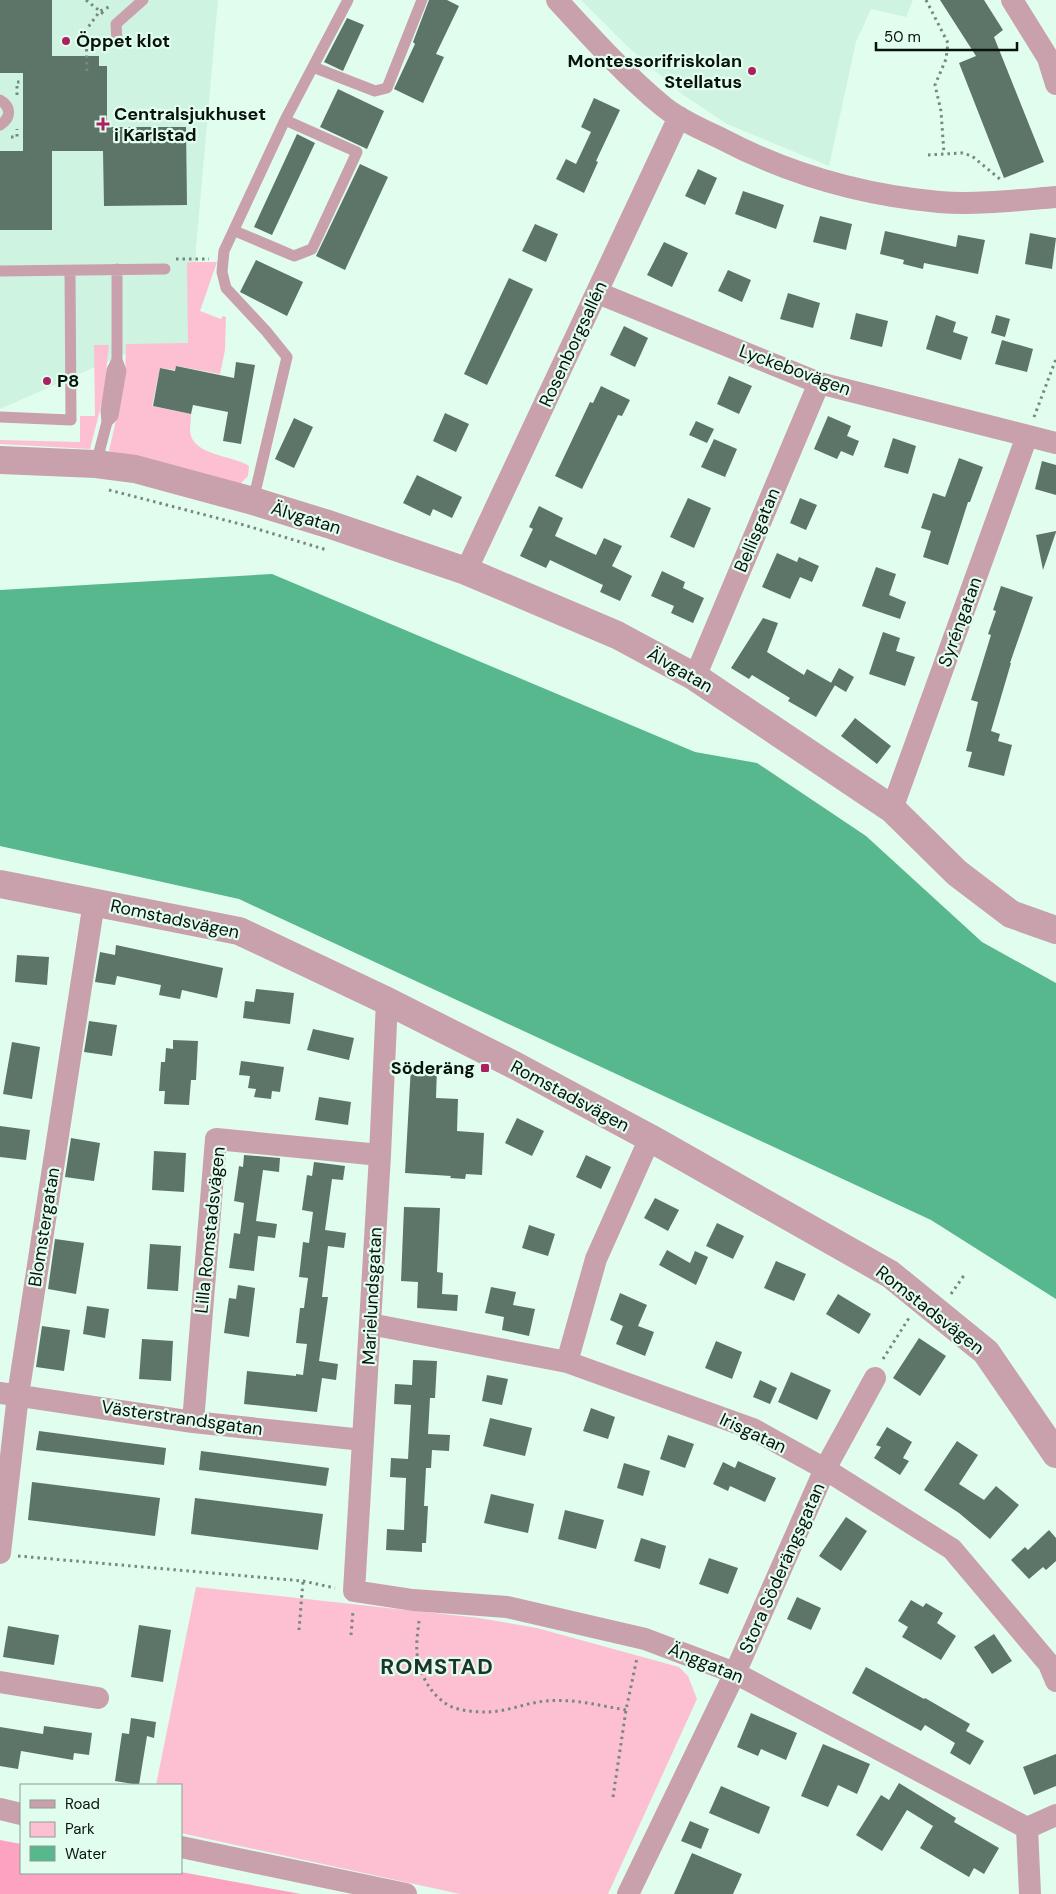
<svg xmlns="http://www.w3.org/2000/svg" width="1056" height="1894" font-family="'DM Sans',sans-serif">
<rect width="100%" height="100%" fill="#e1fdee"/>
<path fill="#cff3e1" d="M0,0H218L196,248L195,350L136,349L0,409Z
M581,0H913L906,17L871,9L856,42L829,166L727,124L682,94L629,48Z"/>
<path fill="#fcc0d2" d="M192,262H217L200,311L221,319L223,316L226,317L225,350L220,374L176,366L175,370L160,368L152,406L191,414C191,420 190,425 190,431C192,456 233,455 249,466L248,476L240,484L109,451L125,380L126,344L188,343L187,263Z
M94,345H109L103,398L90,449L0,444V440L80,442V416H95Z
M196,1587L479,1618L537,1628L679,1667L688,1676L697,1699L608,1894H460L181,1833V1785H156Z"/>
<path fill="#fda3c1" d="M0,1840L21,1844V1873L181,1872L301,1894H0Z"/>
<path fill="#57b78d" d="M272,574L695,752L757,763L866,836L982,942L1056,983V1299L931,1220L239,899L0,846V590Z"/>
<path fill="#5c7568" d="M0,0H52V56H99V66H107V127H186L187,205L104,206L103,151H52V230H0V151H23V73H0Z
M429,0H447L459,6L436,54L444,57L423,103L394,89L415,44L413,42Z
M940,0H984L1003,30L994,37L1044,162L1004,178L959,63L976,56Z
M347,18L364,25L343,71L324,62Z
M338,89L384,111L367,149L320,127Z
M594,98L620,110L596,161L598,162L584,193L556,179L566,159L576,164L591,132L581,127Z
M297,134L315,143L272,235L254,227Z
M360,164L388,177L345,270L316,256Z
M698,169L717,178L705,205L685,196Z
M743,191L784,205L776,229L735,214Z
M820,216L852,224L846,250L813,242Z
M535,224L558,234L546,262L522,251Z
M885,231L956,247L958,235L985,240L978,274L924,263L923,269L903,264L904,260L880,254Z
M1030,233L1056,238L1052,269L1025,264Z
M664,242L688,253L672,287L647,275Z
M256,260L303,282L287,316L240,292Z
M728,270L751,280L742,302L718,291Z
M509,278L533,289L487,385L464,374Z
M788,293L820,303L813,328L780,319Z
M856,313L888,321L882,347L850,339Z
M936,315L956,322L953,332L968,337L961,360L926,349Z
M996,315L1010,319L1005,337L991,333Z
M624,326L648,338L635,367L610,355Z
M1002,340L1033,349L1027,372L995,364Z
M236,362L255,365L241,444L223,441L228,412L193,405L191,414L153,406L160,368L175,371L176,366L234,378Z
M729,376L752,386L739,414L717,404Z
M601,386L630,400L622,416L618,415L582,489L555,476L590,402L593,403Z
M445,413L469,424L456,452L433,441Z
M828,416L851,426L847,436L859,441L853,456L841,451L837,459L814,449Z
M294,418L313,427L294,468L275,459Z
M696,421L714,429L707,443L689,435Z
M893,438L916,446L908,474L884,467Z
M714,439L737,449L725,477L701,467Z
M959,458L983,467L970,502H968L948,565L923,557L931,531L921,528L933,493L945,497Z
M1042,461L1056,465V495L1035,489Z
M417,475L462,497L452,518L433,509L430,516L403,503Z
M688,498L711,508L694,548L670,537Z
M800,498L817,505L806,530L790,523Z
M539,506L563,518L555,536L596,555L604,538L622,546L612,566L632,576L620,601L600,592L603,585L550,560L546,568L520,556L533,529L529,527Z
M1056,531V532L1043,570L1036,535Z
M777,553L797,562L799,557L819,566L812,582L800,577L790,599L762,587Z
M876,567L896,574L889,595L906,602L900,619L862,606Z
M662,571L685,582L683,588L704,598L693,623L671,613L674,606L651,596Z
M1001,586L1033,597L1010,663H1011L991,731L1000,734L998,741L1012,745L1004,776L968,767L972,752L966,751L978,702L971,700L991,635L988,634L996,611L993,610Z
M763,618L778,623L767,652L804,675L807,669L835,685L816,717L788,701L790,698L752,675L749,679L731,668Z
M883,632L900,638L896,651L915,657L905,686L869,674Z
M839,668L854,677L846,692L831,683Z
M855,718L891,746L877,764L841,736Z
M116,945L223,968L217,998L182,990L180,999L159,995L161,985L117,976L115,985L95,982L100,952L115,955Z
M17,955L49,957L47,985L15,982Z
M256,989L294,993L290,1024L243,1018L245,1001L254,1002Z
M89,1021L117,1025L112,1056L84,1052Z
M313,1029L354,1038L349,1060L307,1050Z
M173,1040L198,1041L196,1080H191L189,1105L164,1104L165,1091H159L161,1062H165L166,1048L173,1049Z
M12,1042L40,1047L32,1099L3,1094Z
M241,1061L284,1067L280,1092L272,1091L271,1099L254,1097L256,1089L248,1088L250,1076L239,1075Z
M411,1066L437,1067L436,1098L458,1099L457,1131L484,1133L482,1175L466,1174L465,1179L450,1178L451,1176L405,1173Z
M319,1097L351,1102L348,1125L315,1120Z
M517,1118L544,1131L532,1156L505,1143Z
M0,1126L30,1130L26,1160L0,1157Z
M71,1138L100,1143L94,1181L65,1177Z
M154,1151L186,1153L184,1192L152,1190Z
M244,1155L280,1158L279,1172L263,1170L256,1221L277,1224L275,1238L258,1236L254,1271L229,1268L234,1233L240,1234L244,1203L234,1201L239,1166L243,1167Z
M586,1155L611,1167L601,1189L576,1177Z
M314,1162L345,1166L343,1180L332,1179L325,1230L346,1233L344,1248L328,1246L322,1297H328L319,1361L338,1364L336,1380L322,1378L317,1412L244,1404L247,1371L296,1376V1374L303,1375L307,1344L296,1343L300,1308H304L308,1278L299,1277L303,1242L309,1243L313,1212L302,1210L307,1175L312,1176Z
M655,1198L679,1210L668,1231L644,1218Z
M404,1207L440,1208L437,1272L443,1273L442,1294L458,1295L457,1311L417,1308L418,1282L401,1281Z
M717,1223L744,1236L733,1259L706,1246Z
M529,1225L555,1234L548,1256L522,1248Z
M55,1239L84,1243L76,1294L48,1289Z
M150,1244L181,1246L178,1291L147,1289Z
M667,1250L690,1263L695,1251L708,1257L696,1285L659,1265Z
M776,1261L806,1274L794,1301L764,1288Z
M238,1285L255,1288L249,1337L224,1333L229,1298L236,1299Z
M491,1287L516,1292L513,1305L535,1309L529,1336L502,1330L504,1317L485,1313Z
M620,1293L647,1305L638,1326L654,1332L645,1356L616,1344L623,1326L610,1320Z
M838,1294L871,1314L859,1334L826,1314Z
M87,1306L109,1309L105,1338L83,1334Z
M42,1326L70,1330L64,1371L36,1367Z
M919,1338L946,1356L920,1396L893,1378Z
M142,1339L173,1341L171,1381L139,1379Z
M716,1341L742,1352L732,1379L705,1368Z
M413,1360L437,1361L435,1398H430L428,1434L450,1435L449,1451L432,1450L431,1468H426L424,1506H428L426,1543H422V1552L386,1550L387,1529L404,1530L406,1478L390,1477L391,1458L408,1459L411,1405L394,1404L395,1384L412,1385Z
M791,1372L831,1390L817,1420L778,1402Z
M487,1375L508,1379L502,1405L482,1401Z
M760,1380L777,1388L770,1404L753,1397Z
M591,1408L615,1417L608,1439L583,1431Z
M490,1418L532,1428L525,1456L483,1446Z
M887,1427L912,1442L903,1458L909,1461L900,1475L874,1458L881,1447L876,1445Z
M39,1431L166,1448L164,1465L36,1450Z
M668,1435L694,1444L685,1468L660,1459Z
M957,1441L978,1455L959,1484L984,1500L996,1486L1019,1505L990,1539L959,1513L924,1490Z
M201,1451L329,1468L326,1486L199,1470Z
M738,1461L776,1478L765,1502L730,1486L728,1491L713,1484L723,1462L735,1468Z
M624,1463L650,1471L643,1496L617,1488Z
M32,1482L160,1498L155,1536L28,1520Z
M491,1494L534,1504L528,1533L484,1523Z
M195,1498L323,1514L318,1550L191,1534Z
M565,1510L604,1520L596,1549L558,1539Z
M846,1517L867,1531L841,1571L819,1556Z
M1049,1530L1056,1538V1561L1046,1570L1043,1567L1029,1579L1011,1560L1025,1547L1028,1550Z
M641,1538L666,1546L660,1569L634,1561Z
M709,1558L738,1568L728,1594L699,1584Z
M797,1597L821,1608L811,1630L787,1619Z
M911,1600L923,1607L926,1603L943,1613L937,1623L956,1636L941,1660L902,1637L908,1627L898,1621Z
M139,1625L171,1630L163,1682L131,1677Z
M8,1626L59,1635L54,1665L3,1657Z
M994,1634L1012,1661L992,1674L974,1647Z
M866,1667L924,1699L925,1698L970,1724L966,1731L984,1741L970,1765L950,1753L955,1743L925,1725L921,1731L852,1693Z
M751,1713L797,1733L786,1760L761,1749L758,1756L737,1747Z
M131,1718L156,1722L154,1738L147,1736L139,1785L115,1781L122,1733L129,1734Z
M44,1726L92,1733L89,1755L74,1753L73,1760L21,1751L18,1769L0,1766V1727L43,1734Z
M823,1744L870,1764L857,1794L838,1785L828,1807L801,1796Z
M1056,1754V1786L1034,1795L1023,1767Z
M899,1783L956,1818L954,1822L999,1848L984,1874L974,1868L969,1877L920,1848L933,1826L907,1810L882,1851L856,1835L881,1795L889,1800Z
M721,1786L770,1807L759,1834L709,1813Z
M690,1821L709,1829L701,1849L681,1841Z
M692,1853L742,1874L733,1894H674Z"/>
<g fill="none" stroke-linecap="round" stroke-linejoin="round">
<path stroke="#76897f" stroke-width="3" stroke-dasharray="2.5 4" stroke-linecap="butt" d="M86,0L106,16
M926,0L948,43L946,59L935,85L941,111L944,154
M87,71L86,30L100,11L111,6
M17,95V82H23
M11,137H17V129
M928,155L962,153L972,156L1001,180
M176,259H209
M1034,417L1056,359
M109,490L244,525L327,550
M951,1294L965,1274
M883,1359L909,1318
M18,1556L303,1581L335,1588
M419,1621C418,1631 416,1642 417,1652C418,1673 432,1698 452,1707C462,1711 476,1712 486,1712C504,1712 521,1705 538,1702C567,1697 597,1705 626,1710
M299,1630L303,1581
M351,1635L353,1611
M613,1797L626,1710L637,1658"/>
<path stroke="#c9a1ac" stroke-width="11" d="M117,42L116,24L143,0
M313,67L375,91L387,88L422,0
M0,100C12,107 11,118 0,125
M235,231L294,256L312,249L357,152L285,120
M0,271L165,269
M0,417L71,420L70,271
M107,422L113,416L121,371L117,360V269
M96,464L107,422L106,411L112,370L117,360
M253,501L287,357L266,331L226,288L222,272L224,251L285,120L348,0"/>
<path stroke="#c9a1ac" stroke-width="22" d="M557,0C590,36 626,76 664,107C680,120 701,129 720,138C788,174 862,195 939,202C976,205 1019,200 1056,197
M1012,0L1048,58L1056,84
M598,293L819,383L1056,443
M466,571L679,117
M695,677L819,383
M892,809L1027,436
M387,1001L380,1155L354,1591L413,1600L507,1607L645,1639L735,1673L1027,1828
M370,1324L567,1362L753,1429L825,1469L952,1549L1049,1664L1056,1681
M567,1362L596,1259L650,1138
M0,1393L193,1422L363,1440
M193,1422L216,1139L380,1155
M0,1553L18,1395L94,902
M0,1682L98,1698
M0,1809L21,1814
M181,1847L406,1894
M628,1894L735,1673L825,1469L875,1378
M1030,1894L1027,1828L1056,1815"/>
<path stroke="#c9a1ac" stroke-width="28" d="M0,460L96,464L135,469L253,501L328,524L466,571L617,635L695,677L892,809L957,873L1011,914L1056,930
M0,884L239,931L387,1001L516,1066L650,1138L890,1274L986,1352L1056,1454"/>
</g>
<g fill="#ab2060" stroke="#e1fdee" stroke-width="2">
<circle cx="66" cy="41" r="5"/>
<circle cx="752" cy="71" r="5"/>
<path d="M100.5 116.5h5v5h5v5h-5v5h-5v-5h-5v-5h5z"/>
<circle cx="47" cy="381" r="5"/>
<rect x="480" y="1063" width="10" height="10" rx="2.5"/>
</g>
<g text-anchor="middle" stroke-width="4.5" stroke-linejoin="round" paint-order="stroke">
<g font-size="18" font-weight="bold" fill="#09130e" stroke="#e1fdee" text-anchor="start">
<text x="76" y="47">Öppet klot</text>
<text x="742" y="67" text-anchor="end">Montessorifriskolan<tspan x="742" dy="21">Stellatus</tspan></text>
<text x="114" y="120">Centralsjukhuset<tspan x="114" dy="21">i Karlstad</tspan></text>
<text x="57" y="387">P8</text>
<text x="475" y="1074" text-anchor="end">Söderäng</text>
</g>
<g font-size="18" fill="#09130e" stroke="#e1fdee">
<text transform="translate(573 344) rotate(-65)" y="6">Rosenborgsallén</text>
<text transform="translate(795 370) rotate(20)" y="6">Lyckebovägen</text>
<text transform="translate(306 518) rotate(17)" y="6">Älvgatan</text>
<text transform="translate(757 530) rotate(-67)" y="6">Bellisgatan</text>
<text transform="translate(960 622) rotate(-70)" y="6">Syréngatan</text>
<text transform="translate(680 670) rotate(30)" y="6">Älvgatan</text>
<text transform="translate(175 919) rotate(12)" y="6">Romstadsvägen</text>
<text transform="translate(570 1096) rotate(28)" y="6">Romstadsvägen</text>
<text transform="translate(44 1227) rotate(-81)" y="6">Blomstergatan</text>
<text transform="translate(210 1230) rotate(-84)" y="6">Lilla Romstadsvägen</text>
<text transform="translate(372 1296) rotate(-87)" y="6">Marielundsgatan</text>
<text transform="translate(930 1310) rotate(38)" y="6">Romstadsvägen</text>
<text transform="translate(182 1418) rotate(8)" y="6">Västerstrandsgatan</text>
<text transform="translate(753 1433) rotate(25)" y="6">Irisgatan</text>
<text transform="translate(782 1568) rotate(-66)" y="6">Stora Söderängsgatan</text>
<text transform="translate(706 1663) rotate(22)" y="6">Änggatan</text>
</g>
<g font-size="22" font-weight="bold" letter-spacing="1" fill="#1d3429" stroke="#e1fdee">
<text x="437" y="1674">ROMSTAD</text>
</g>
</g>
<rect x="20" y="1784" width="162" height="90" fill="#e1fdee" stroke="#8b9f94"/>
<rect x="30" y="1800" width="25" height="8" fill="#c9a1ac" stroke="#8b9f94"/>
<text x="65" y="1809" font-size="15" fill="#09130e">Road</text>
<rect x="30" y="1822" width="25" height="15" fill="#fcc0d2" stroke="#8b9f94"/>
<text x="65" y="1834" font-size="15" fill="#09130e">Park</text>
<rect x="30" y="1846" width="25" height="15" fill="#57b78d" stroke="#8b9f94"/>
<text x="65" y="1859" font-size="15" fill="#09130e">Water</text>
<path d="M876 42v8h141v-8" fill="none" stroke="#09130e" stroke-width="2.5"/>
<text x="884" y="42" font-size="15" fill="#09130e" stroke="#e1fdee" stroke-width="4" paint-order="stroke">50 m</text>
</svg>
